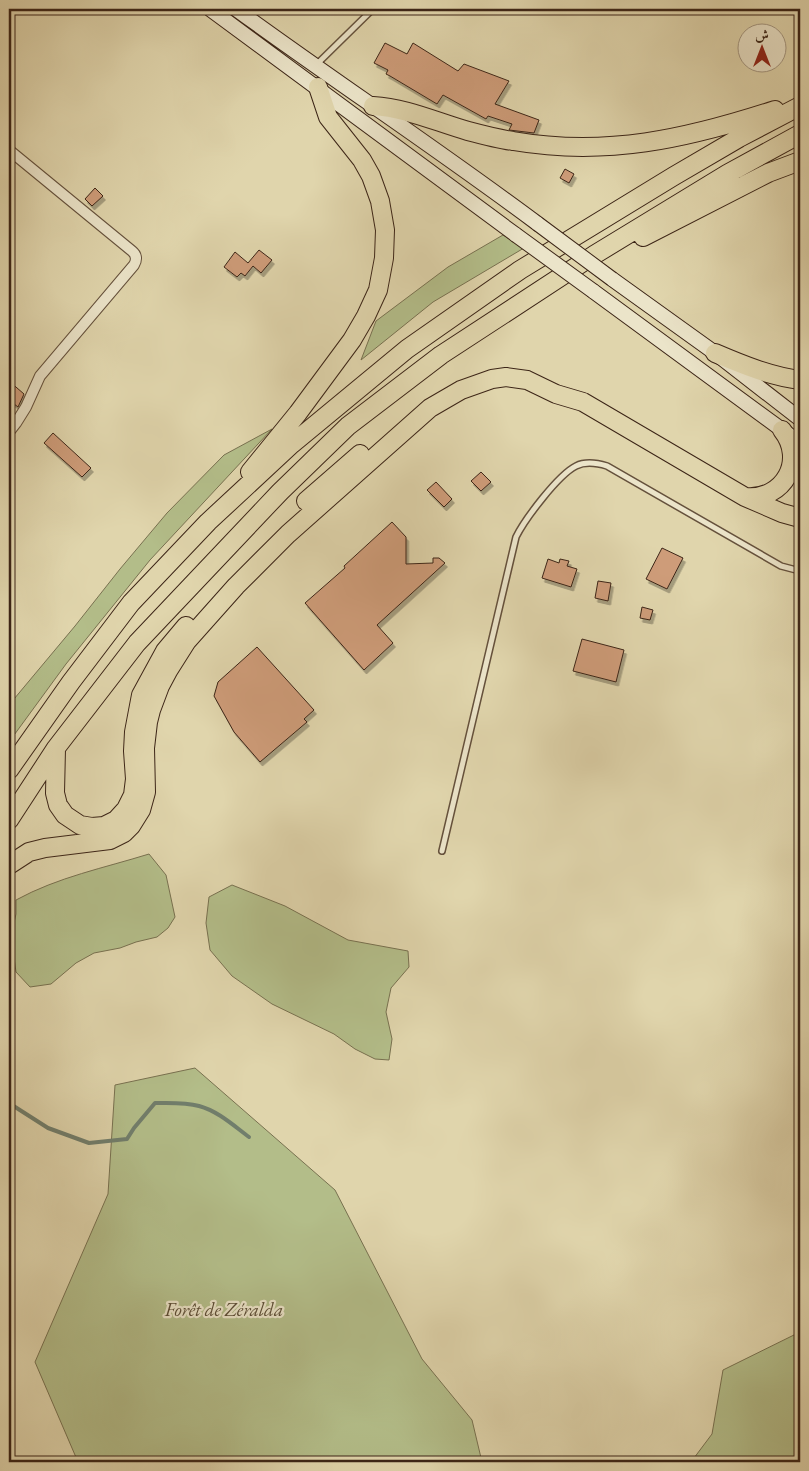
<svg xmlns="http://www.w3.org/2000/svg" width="809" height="1471" font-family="'EB Garamond',Amiri,serif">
<defs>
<filter id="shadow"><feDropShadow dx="2.5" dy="4" stdDeviation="0" flood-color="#0004"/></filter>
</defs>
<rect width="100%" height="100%" fill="#e0d5ac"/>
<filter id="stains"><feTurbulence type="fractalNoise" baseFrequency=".004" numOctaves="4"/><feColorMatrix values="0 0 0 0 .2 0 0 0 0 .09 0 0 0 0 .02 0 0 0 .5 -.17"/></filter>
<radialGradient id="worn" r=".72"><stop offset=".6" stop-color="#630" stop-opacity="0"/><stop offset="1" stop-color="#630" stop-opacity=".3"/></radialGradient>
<path fill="#b3bd89" stroke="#787150" d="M503,235L524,248L433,302L361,360L376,321L448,267Z
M272,429L150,560L66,664L9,742V705L75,626L120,569L167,513L224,455Z
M149,854L166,875L175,917L168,928L157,937L136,942L120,948L94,953L76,963L51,984L30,987L16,972L11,936L16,914V900C58,877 104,868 149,854Z
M232,885L285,906L348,940L408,951L409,967L391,988L386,1012L392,1039L389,1060L375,1059L355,1049L334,1034L272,1004L232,976L210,950L206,923L209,897Z
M195,1068L335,1190L422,1359L472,1420L482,1462H78L35,1362L108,1194L115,1085Z
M800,1332V1462H691L712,1434L723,1370Z"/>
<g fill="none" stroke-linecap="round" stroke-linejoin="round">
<path stroke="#717e6c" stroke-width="4" d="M9,1105H12L48,1128L89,1143L127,1139L134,1128L155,1103C169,1103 185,1102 199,1106C218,1111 234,1126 249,1137"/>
</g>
<path fill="#ce9c79" stroke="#3c2517" filter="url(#shadow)" d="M385,43L407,54L413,43L458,71L464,64L509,81L495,104L539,120L534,133L509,130L512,124L488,116L486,119L443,95L437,104L390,76L386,74L388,70L374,63Z
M565,169L574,174L569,183L560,178Z
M95,188L103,196L92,206L85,199Z
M259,250L272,260L261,273L253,266L245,276L241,273L237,277L224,267L235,252L248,263Z
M9,381L24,394L18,407L9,400Z
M53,433L91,468L82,477L44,443Z
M481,472L491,482L481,491L471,481Z
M436,482L452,499L444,507L427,490Z
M392,522L406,537V564L433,563V558H439L445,563L377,625L393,643L364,670L305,603L345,568L344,566Z
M662,548L683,558L667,589L646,579Z
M548,559L559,563L560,559L569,561L567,566L577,569L571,587L542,578Z
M598,581L611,583L608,601L595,598Z
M642,607L653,610L650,620L640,618Z
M582,639L624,650L616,682L573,671Z
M257,647L314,710L304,719L307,722L260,762L234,732L214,696L218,682Z"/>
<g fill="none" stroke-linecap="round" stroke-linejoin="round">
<g stroke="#65513c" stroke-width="8">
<path id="lane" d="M317,64L373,9
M442,851L516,537C525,519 558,475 576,466C586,461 597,463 607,466L781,566L800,571"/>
</g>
<g stroke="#65513c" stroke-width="12">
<path id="street" d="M9,150L132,251C137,255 137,260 134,265L40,376L26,407L16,423L9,432"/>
</g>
<g stroke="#3c2517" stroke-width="16">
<path id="secondary" d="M210,9L516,235
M236,9C336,82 439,150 538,224
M612,279L715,353L800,419
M593,291L800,443"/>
</g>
<g stroke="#3c2517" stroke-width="20">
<path id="highway" d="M373,106C407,108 436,122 468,131C483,135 498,139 513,141C606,157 686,139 775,110
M643,237L768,173L800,161
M715,353C743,365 770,376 800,380
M250,472L298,413L352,340L366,316L378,290L384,258L385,230L380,201L371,176L362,160L328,117L318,87
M746,497C784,500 806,460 782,430
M306,501L360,454
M56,749L55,793L58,805L65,815L80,825L92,827L104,826L116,820L126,809L133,795L135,779L133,751L134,732L141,695L165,651L186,626
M9,770L71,682L131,603L208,522L292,444L407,349L520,270L674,176L739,138L800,106
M9,820L56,748L137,643L280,492L348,426L441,355L594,255L727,174L800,134
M9,865L29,852L45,848L110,840L124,833L131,826L141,810L146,792L145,748L148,722L151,710L160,686L168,671L187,641L236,586L288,534L430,408L461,390L492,379L506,377L527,380L556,394L583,402L745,497L782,513L800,518"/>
</g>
<use href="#lane" stroke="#ebe4c9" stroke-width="5"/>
<use href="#street" stroke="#ebe4c9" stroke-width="10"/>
<use href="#secondary" stroke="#ebe4c9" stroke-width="14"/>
<use href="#highway" stroke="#e0d5ac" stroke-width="18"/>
<g stroke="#3c2517" stroke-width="16" stroke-linecap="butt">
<path id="secondary-bridge" d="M538,224L612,279
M516,235L593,291"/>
</g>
<use href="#secondary-bridge" stroke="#ebe4c9" stroke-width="14"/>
</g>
<g text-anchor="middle" stroke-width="4.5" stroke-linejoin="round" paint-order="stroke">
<g font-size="19" font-style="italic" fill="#5a4b34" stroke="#ebe4c9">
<text x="224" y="1316">Forêt de Zéralda</text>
</g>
</g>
<rect width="809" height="1471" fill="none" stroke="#e0d5ac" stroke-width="30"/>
<rect x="10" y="10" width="789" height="1451" fill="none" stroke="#3c2517" stroke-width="2.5"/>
<rect x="15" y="15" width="779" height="1441" fill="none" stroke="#3c2517"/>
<g transform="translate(762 48)"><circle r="24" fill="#ebe4c9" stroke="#a59882"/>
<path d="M0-4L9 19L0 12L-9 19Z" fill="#8f2418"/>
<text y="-8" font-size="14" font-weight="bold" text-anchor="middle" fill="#3c2517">ش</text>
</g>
<rect width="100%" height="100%" filter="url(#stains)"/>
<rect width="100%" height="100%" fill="url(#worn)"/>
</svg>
